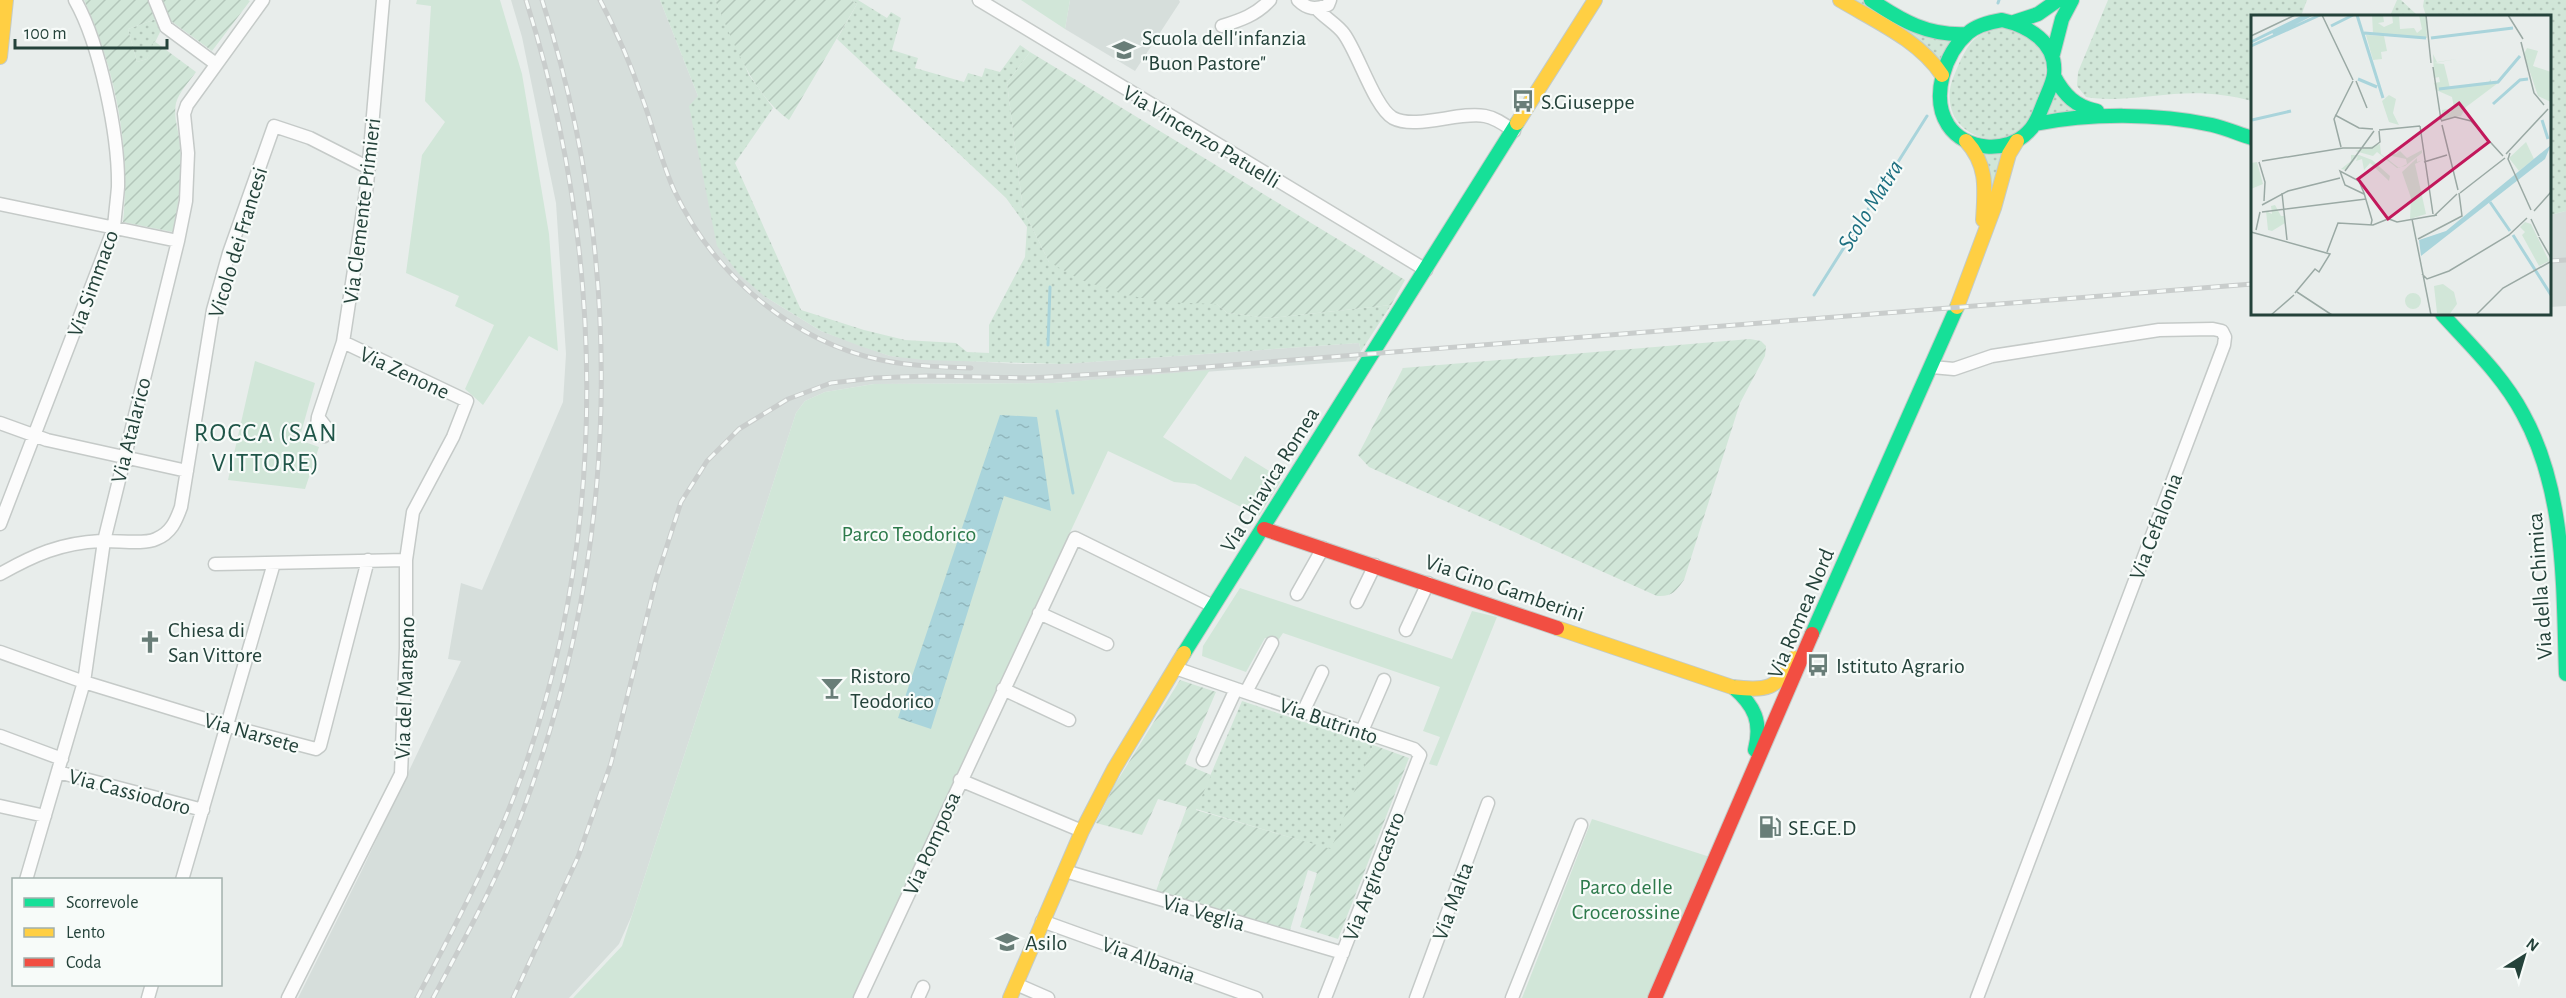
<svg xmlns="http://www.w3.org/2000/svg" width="2566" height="998" font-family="'Alegreya Sans',sans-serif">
<defs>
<pattern id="grass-dots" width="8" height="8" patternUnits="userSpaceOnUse" patternTransform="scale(1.5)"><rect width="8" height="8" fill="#d1e6d8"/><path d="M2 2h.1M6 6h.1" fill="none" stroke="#b3c6ba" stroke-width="1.8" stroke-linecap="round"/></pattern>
<pattern id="garden-furrows" width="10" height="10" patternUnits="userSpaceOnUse" patternTransform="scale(1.5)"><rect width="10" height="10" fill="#d1e6d8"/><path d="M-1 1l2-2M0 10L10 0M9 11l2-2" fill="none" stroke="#b3c6ba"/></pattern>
<pattern id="water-ripples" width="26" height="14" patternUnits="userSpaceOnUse" patternTransform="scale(1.5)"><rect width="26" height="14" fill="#a9d4db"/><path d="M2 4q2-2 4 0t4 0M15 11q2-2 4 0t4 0" fill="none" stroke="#91b7bd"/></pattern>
</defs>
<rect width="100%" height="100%" fill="#e8edeb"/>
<path fill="#d6dedb" d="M511,0H660L698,96L764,296L821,331L890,356L1020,364H1063L1359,343L1361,351L1356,361L1054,383L874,384L825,392L805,401L796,413L632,915L619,944L569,998H298L362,870L461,661L448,659L461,583L482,590L563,402L566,354L556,203L522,37Z
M1070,0H1179L1180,2L1135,71L1065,29Z
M2566,211V306L2550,307V215Z"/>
<path fill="url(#grass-dots)" d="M660,0H715L749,75L773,108L735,163L801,310L864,330L905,340L956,343L967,352L989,353V325L1025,257L1027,227L1006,198L837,39L857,4L851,0H858L887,18L891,12L901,18L892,50L918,58L915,68L964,82L968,73L982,77L985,68L1000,72L1020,45L1030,52L1007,83L1023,209L1049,262L1217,304L1227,313L1271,318L1391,305L1361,351L1359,343L1063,364L924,360L890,356L860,346L821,331L764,296L740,275L717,246L689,106L698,96Z
M1851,0H1864L1957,37L1944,62Z
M2108,0H2307L2301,16H2252V101C2226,94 2201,92 2174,94C2145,96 2116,102 2086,97L2077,86L2078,72Z
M2397,0H2401L2416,14L2426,16L2423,6L2424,0H2566V211L2550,215V16H2390Z
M156,19L161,30L147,59L137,62L128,29Z
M1999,27L2025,34L2045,53C2047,81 2046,81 2035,106C2032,113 2029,122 2024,127C1999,151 1954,137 1950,102C1948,88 1953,78 1958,66C1969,42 1974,35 1999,27Z
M2056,90L2080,113L2045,119Z
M1980,151H2005L1991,204Z
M1242,701L1373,745L1332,850L1196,809Z"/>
<path fill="#d1e6d8" d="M417,0H500L522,74L549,234L558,351L529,336L483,405L465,389L494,325L455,306L459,296L406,273L422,155L445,122L425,101L431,6L416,4Z
M1021,0H1070L1065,29Z
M255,361L315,383L299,440L319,447L305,489L228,480Z
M1210,370L1163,437L1231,480L1245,456L1282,479L1259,516L1195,484L1174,482L1108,451L853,998H573L622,946L796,413L805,401L825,392L874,384L1054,383Z
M1240,588L1452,659L1472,611L1497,617L1437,766L1429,764L1440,737L1423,731L1440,687L1283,633L1277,642L1265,638L1246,672L1202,656L1203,646Z
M1592,819L1710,857L1649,998H1522Z"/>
<path fill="url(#garden-furrows)" d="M84,0H148L156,19L128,29L137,62L147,59L154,41L196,72C189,82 179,92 176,103C173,117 179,131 180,144C183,174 179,202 173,232L123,222C131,146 115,69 84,0Z
M162,0H248L250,1L212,51L171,21Z
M715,0H851L857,4L789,120C750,91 734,43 715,0Z
M1030,52L1405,280L1391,305L1271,318L1227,313L1217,304L1161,302L1123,294L1081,280L1049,262L1023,209L1007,83Z
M1750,339L1761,341L1766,346L1765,356L1740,403L1684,580C1676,591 1672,597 1657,596L1369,467L1358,455L1403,368Z
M1180,680L1216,692L1185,764L1211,775L1196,810L1331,849L1373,745L1409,758L1338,939L1300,927L1317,873L1308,870L1290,930L1156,891L1187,807L1158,799L1142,835L1096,823L1114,786Z"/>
<path fill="url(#water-ripples)" d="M1000,415L1037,417L1051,511L1004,496L931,729L898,718Z"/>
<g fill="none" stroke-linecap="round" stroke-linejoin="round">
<path stroke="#a9d4db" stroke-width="3" d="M1998,3L1999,0
M1814,295L1927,116
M1048,345L1050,287
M1057,411L1073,493"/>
<g stroke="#c5cac8" stroke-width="15">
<path id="street" d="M155,0L166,27L216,64
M979,0L1426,270
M1298,0C1307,9 1315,10 1328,5L1330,0
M1317,9C1325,18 1338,25 1344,34C1358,53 1375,108 1393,118C1416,130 1459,111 1485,116C1496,118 1505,125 1514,131
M1222,26C1241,20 1256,15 1270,0
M0,204L178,241
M1932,367L1954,369L1992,356L2159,330L2213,329L2222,331L2225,337L2224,345L1977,998
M318,417L328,430L324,436L316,434L318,417L343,342L367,185L383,0
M0,423L47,440L187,471
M0,524L114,228C115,214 117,200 118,187C119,136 100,44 75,0
M215,564L406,560
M0,574C34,555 60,543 101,541C116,540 144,545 156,539C171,533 176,521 181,507L213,310L229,253L274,126L310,138L369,168
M1297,594L1323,548
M1357,602L1375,565
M1039,613L1107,644
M1406,630L1428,583
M0,652L84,682L228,726L316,749L320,746L368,560
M1175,668L1236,689
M1003,689L1069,720
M1246,692L1272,643
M1303,712L1322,672
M1362,731L1384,680
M0,736L62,759
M1203,760L1236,689L1414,749L1420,755L1325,998
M58,772L203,810
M960,780L1082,831
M0,806L45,816
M1065,871L1343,953
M26,880L84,682L104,541L178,241L186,201L188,153L184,114L187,105L263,0
M182,880L274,563
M1042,921L1256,998
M1016,984L1048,998
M148,998L152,984
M288,998L401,774L406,648V560L413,512L453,437L467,401L343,342
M860,998L1075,538L1213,606
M918,998L923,987
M1416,998L1488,803
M1512,998L1581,825"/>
</g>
<g stroke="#c3cbc8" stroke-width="16">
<path id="fast" d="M1871,0C1902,21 1928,36 1967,34
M2002,20C2028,26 2057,42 2054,74C2053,83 2048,92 2045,100C2040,111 2037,124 2028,132C2007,154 1965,151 1948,125C1930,97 1945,53 1968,33C1977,25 1990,22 2002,20Z
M2014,22L2038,14L2058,0
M2053,54L2062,19L2072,0
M2054,76C2064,95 2076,107 2097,111
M2035,124C2090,113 2157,113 2212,125C2225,128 2239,134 2252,138
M2442,314C2470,345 2503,376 2523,414C2566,492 2563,587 2566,674
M1812,634L1957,307
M1184,653L1517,123
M1733,687C1755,706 1762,722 1755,750"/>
</g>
<g stroke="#c3cbc8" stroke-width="16">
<path id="slow" d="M1840,0C1875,21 1919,40 1942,75
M0,57L6,0
M1517,123L1595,0
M1966,141C1988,165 1985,189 1983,220
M1957,307L1994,208L2009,154L2017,141
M1557,628L1732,687C1766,691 1778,690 1794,658
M1010,998L1082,831L1114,769L1184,653"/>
</g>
<g stroke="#c3cbc8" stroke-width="16">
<path id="jam" d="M1264,529L1557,628
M1655,998L1812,634"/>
</g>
<use href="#street" stroke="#fcfcfc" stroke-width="12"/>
<use href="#fast" stroke="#16e098" stroke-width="14"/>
<use href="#slow" stroke="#ffcf43" stroke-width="14"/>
<use href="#jam" stroke="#f24e42" stroke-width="14"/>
<g stroke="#c9cdcc" stroke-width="5">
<path id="rail" d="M600,0C617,32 631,65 643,100C654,130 661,161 674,190C712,272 790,341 881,360C910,366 940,367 971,368
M2550,261L2566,260
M417,998C456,924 495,851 523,772C610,524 605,250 526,0
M433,998C465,938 498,879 521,816C620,554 628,267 542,0
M513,998L578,857L611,763L656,580L681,502L707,461L739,429L788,399L831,383L874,378L928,376L1031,378L1167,370L2252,284"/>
</g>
<use href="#rail" stroke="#f7fbf9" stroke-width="3" stroke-dasharray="9" stroke-linecap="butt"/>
</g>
<defs>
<g id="school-bare" transform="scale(1.8)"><path d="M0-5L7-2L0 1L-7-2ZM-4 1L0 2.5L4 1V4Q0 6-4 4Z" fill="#697e78" stroke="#f7fbf9" stroke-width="2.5" paint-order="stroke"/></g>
<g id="bus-bare" transform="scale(1.8)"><path d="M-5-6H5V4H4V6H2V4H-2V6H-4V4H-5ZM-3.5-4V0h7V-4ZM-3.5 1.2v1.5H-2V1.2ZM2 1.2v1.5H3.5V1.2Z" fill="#697e78" stroke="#f7fbf9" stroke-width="2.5" paint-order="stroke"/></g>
<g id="church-bare" transform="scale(1.8)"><path d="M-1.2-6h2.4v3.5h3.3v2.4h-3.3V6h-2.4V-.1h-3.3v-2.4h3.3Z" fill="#697e78" stroke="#f7fbf9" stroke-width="2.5" paint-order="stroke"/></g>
<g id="bar-bare" transform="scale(1.8)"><path d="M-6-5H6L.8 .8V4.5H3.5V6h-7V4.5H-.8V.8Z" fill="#697e78" stroke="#f7fbf9" stroke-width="2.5" paint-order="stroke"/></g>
<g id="fuel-bare" transform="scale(1.8)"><path d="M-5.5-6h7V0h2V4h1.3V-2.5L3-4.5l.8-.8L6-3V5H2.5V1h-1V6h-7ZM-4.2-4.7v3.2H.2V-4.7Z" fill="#697e78" stroke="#f7fbf9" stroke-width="2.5" paint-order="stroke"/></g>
</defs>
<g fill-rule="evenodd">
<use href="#school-bare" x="1124" y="50"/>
<use href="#bus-bare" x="1523" y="101"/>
<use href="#church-bare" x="150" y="642"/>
<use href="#bus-bare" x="1818" y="665"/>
<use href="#bar-bare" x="832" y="688"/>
<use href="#fuel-bare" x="1770" y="827"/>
<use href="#school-bare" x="1007" y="942"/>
</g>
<g text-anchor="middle" stroke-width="4.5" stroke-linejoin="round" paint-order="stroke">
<g font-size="22" fill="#24423a" stroke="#f7fbf9" text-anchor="start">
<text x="1142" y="45">Scuola dell'infanzia<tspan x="1142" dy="25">"Buon Pastore"</tspan></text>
<text x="1541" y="109">S.Giuseppe</text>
<text x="168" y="637">Chiesa di<tspan x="168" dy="25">San Vittore</tspan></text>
<text x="1836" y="673">Istituto Agrario</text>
<text x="850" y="683">Ristoro<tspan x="850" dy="25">Teodorico</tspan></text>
<text x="1788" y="835">SE.GE.D</text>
<text x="1025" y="950">Asilo</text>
</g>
<g font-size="22" fill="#24423a" stroke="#f7fbf9">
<text transform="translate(1202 136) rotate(31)" y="8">Via Vincenzo Patuelli</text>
<text transform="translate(361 211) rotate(-83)" y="8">Via Clemente Primieri</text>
<text transform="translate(237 242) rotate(-73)" y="8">Vicolo dei Francesi</text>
<text transform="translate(92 283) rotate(-70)" y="8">Via Simmaco</text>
<text transform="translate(405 372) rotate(25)" y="8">Via Zenone</text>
<text transform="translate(130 430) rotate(-76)" y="8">Via Atalarico</text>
<text transform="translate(1269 479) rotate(-58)" y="8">Via Chiavica Romea</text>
<text transform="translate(2155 526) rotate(-69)" y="8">Via Cefalonia</text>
<text transform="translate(2539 586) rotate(-94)" y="8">Via della Chimica</text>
<text transform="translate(1505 587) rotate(19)" y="8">Via Gino Gamberini</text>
<text transform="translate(1800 613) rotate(-67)" y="8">Via Romea Nord</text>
<text transform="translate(404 688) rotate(-88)" y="8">Via del Mangano</text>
<text transform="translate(1329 720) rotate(19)" y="8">Via Butrinto</text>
<text transform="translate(252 732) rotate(16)" y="8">Via Narsete</text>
<text transform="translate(130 791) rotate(15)" y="8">Via Cassiodoro</text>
<text transform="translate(931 843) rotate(-66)" y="8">Via Pomposa</text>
<text transform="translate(1373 876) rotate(-69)" y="8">Via Argirocastro</text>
<text transform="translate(1452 901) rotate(-70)" y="8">Via Malta</text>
<text transform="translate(1204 912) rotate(16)" y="8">Via Veglia</text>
<text transform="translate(1149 959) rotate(20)" y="8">Via Albania</text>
</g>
<g font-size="22" fill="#2d7a4b" stroke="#f7fbf9">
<text x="909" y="541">Parco Teodorico</text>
<text x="1626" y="894">Parco delle<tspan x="1626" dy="25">Crocerossine</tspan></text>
</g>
<g font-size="24" font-style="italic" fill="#1c6f80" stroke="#f7fbf9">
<text transform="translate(1870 205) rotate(-58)" y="8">Scolo Matra</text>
</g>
<g font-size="26" letter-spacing="1.5" fill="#1f5548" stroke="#f7fbf9">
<text x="266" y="441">ROCCA (SAN<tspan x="266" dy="30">VITTORE)</tspan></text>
</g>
</g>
<g transform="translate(2251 15)">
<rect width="300" height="300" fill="#e8edeb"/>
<path d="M121,0H132L133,7L127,8L133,12L142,8L141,0H148L149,14L163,13L166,18L171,14L168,0H175L176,23L122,18ZM182,39L186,47L206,44L183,48L193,49L199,73L236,69L240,64V68H247L215,92L210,101L191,105V95L197,94L199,98L203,92L201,82L185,75L183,68L189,67L188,62L183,63ZM275,127L283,144L268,156L258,143ZM129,129L130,139L148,153L156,149L155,144L141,141L138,137L145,139L149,136L156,143L171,135V138L154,151L146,153L126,137L122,141L104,136ZM6,147L12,169L0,174V148Z" fill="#d1e6d8"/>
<path d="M276,33L287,36L282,51L300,57V87L287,81L273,39Z" fill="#d1e6d8"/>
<path d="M115,20L133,21L136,36L130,37L131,44L122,45Z" fill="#d1e6d8"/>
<path d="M138,80L145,84L142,98L148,110L138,107L131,86ZM100,140H108L121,145L139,161L138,166L119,148L113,155L111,144L105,146L107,141L95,155L90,154L100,146ZM166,143V147L172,145L164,149L175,199L159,204L160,183L151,157ZM274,207L280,209L298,246L288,251L271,220L274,217L269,212ZM192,269L203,277L206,289L198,300L186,298L183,271ZM154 286a8 8 0 1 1 16 0a8 8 0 1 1-16 0Z" fill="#d1e6d8"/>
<path d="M24,190L30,201H34V208L21,216L17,215L15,196L21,199L20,191Z" fill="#d1e6d8"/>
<path d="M300,130L294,144L170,241L168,225L195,216Z" fill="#a9d4db"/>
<path fill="none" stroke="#a9d4db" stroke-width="3" d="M106,0L132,83M80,11L102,0M113,18L175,23M22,19L60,0M180,23L262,13M0,27L55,0M0,31L69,0M107,64L126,72M188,74L247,67L269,41M242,89L269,65L277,64M1,105L40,96M291,105L297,124M239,187L259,216M262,220L300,280"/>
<path fill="none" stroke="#9aa9a4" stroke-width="1.5" d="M71,0L102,65M175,0L180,48M257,0L272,24M0,21L44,0M270,27L283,78L293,90M182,52L190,105M105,66L116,93M84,100L108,113L122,114M190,106L204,102L220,106L252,141M191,110L207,175M169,111L182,199M128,115L169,111M90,132L83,104L102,66M259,138L257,144L280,195M255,139L297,94M11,146L92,133H121L129,127L128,116M8,147L14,167L13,186M173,147L196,140M94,156L123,116M31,178L36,225M209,178L254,143M113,179L94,170L89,156L108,166L113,178L121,205L120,210M11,190L37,176L89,163M283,196L300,177M11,197L115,184M183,201L206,179M138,204L146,207L186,200M161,204L180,300M280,204L288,221M5,215L9,197M0,217L79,239L68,257L64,254L44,278M288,222L300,243M167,224L211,201L208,178M76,237L87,208L122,210L137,204M171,259L176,264L198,256L258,220L276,203M46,277L81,300M20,300L43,280M225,300L252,273L299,247"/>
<path fill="#c2185b" fill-opacity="0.15" stroke="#c2185b" stroke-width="3" d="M208,88L238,127L137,204L107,164Z"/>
<rect width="300" height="300" fill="none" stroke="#24423a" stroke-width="3"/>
</g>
<rect x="12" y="878" width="210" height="108" fill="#f7fbf9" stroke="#a3b1ad" stroke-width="1.5"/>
<rect x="24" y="898" width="30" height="9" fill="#16e098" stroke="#a3b1ad" stroke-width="1.5"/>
<text x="66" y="908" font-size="18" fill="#24423a">Scorrevole</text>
<rect x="24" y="928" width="30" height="9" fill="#ffcf43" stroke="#a3b1ad" stroke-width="1.5"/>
<text x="66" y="938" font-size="18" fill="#24423a">Lento</text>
<rect x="24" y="958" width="30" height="9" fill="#f24e42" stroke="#a3b1ad" stroke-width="1.5"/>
<text x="66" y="968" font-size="18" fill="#24423a">Coda</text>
<g transform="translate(2524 956) rotate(37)" stroke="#f7fbf9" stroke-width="4.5" paint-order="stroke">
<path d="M0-4.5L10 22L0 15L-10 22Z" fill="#24423a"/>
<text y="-9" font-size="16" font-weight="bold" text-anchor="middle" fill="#24423a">N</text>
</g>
<path d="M15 39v9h152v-9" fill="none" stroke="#24423a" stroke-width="3"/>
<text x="24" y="39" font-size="18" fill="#24423a" stroke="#f7fbf9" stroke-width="4.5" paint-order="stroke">100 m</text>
</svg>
